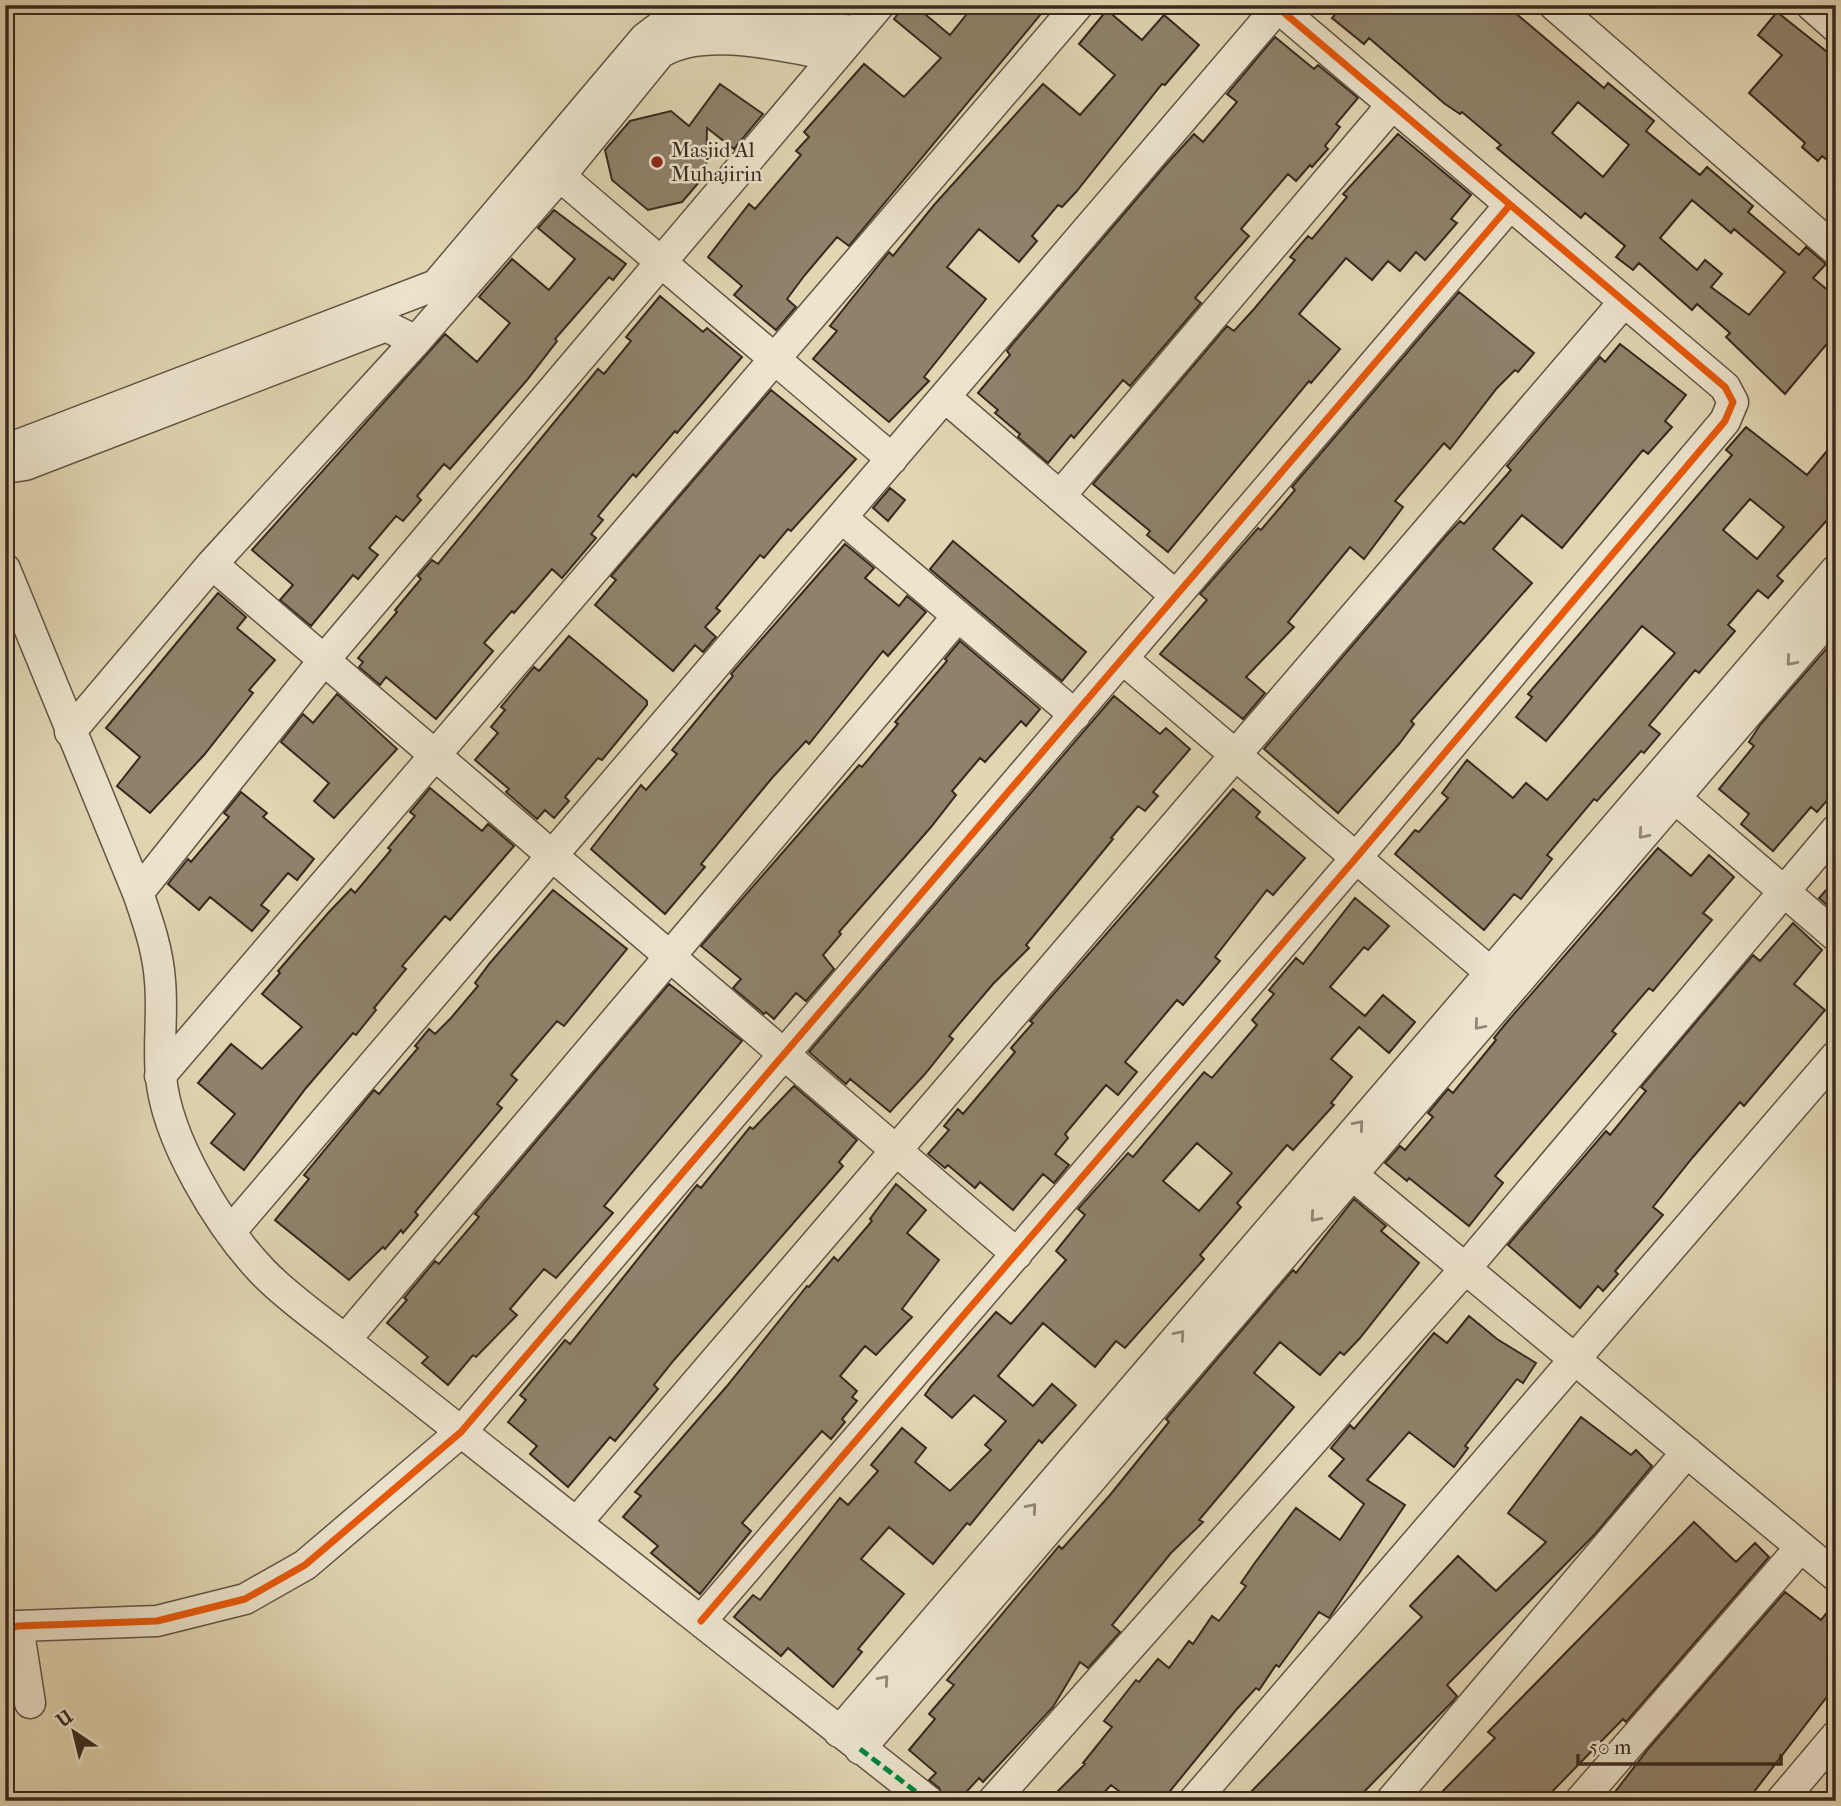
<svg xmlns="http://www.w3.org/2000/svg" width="1841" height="1806" font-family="'IM FELL French Canon',serif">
<rect width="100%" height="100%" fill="#e1d5b2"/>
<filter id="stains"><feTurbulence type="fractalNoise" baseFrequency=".00286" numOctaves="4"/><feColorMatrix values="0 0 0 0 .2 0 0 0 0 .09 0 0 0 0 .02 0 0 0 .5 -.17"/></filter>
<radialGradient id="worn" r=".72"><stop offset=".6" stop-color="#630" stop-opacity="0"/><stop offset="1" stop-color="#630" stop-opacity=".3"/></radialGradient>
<path fill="#8f826b" stroke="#37291f" stroke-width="2" fill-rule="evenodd" d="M905,5H914L950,35L974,5H1030L1041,14L849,246L837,237L804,276L787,299L796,307L776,330L734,295L742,286L708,257L749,204L755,209L801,155L796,151L809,137L804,132L864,64L904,97L941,58L894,19Z
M1343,5H1506L1604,88L1608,83L1654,121L1646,131L1700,175L1707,167L1753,206L1748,212L1799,255L1806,247L1826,264L1813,278L1836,297V333L1785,394L1726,337L1730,333L1697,304L1692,310L1639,263L1633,270L1616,257L1625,246L1585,213L1581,218L1497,148L1501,145L1462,112L1460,114L1445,104L1369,38L1364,44L1332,18ZM1578,102L1629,145L1603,177L1552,133ZM1692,200L1731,233L1734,229L1785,272L1749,315L1711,287L1722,274L1705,260L1697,270L1660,238Z
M1107,10L1142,40L1164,15L1199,45L1165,85L1162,84L1076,192L1062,207L1058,205L1032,236L1037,241L1019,262L979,229L947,267L986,299L924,377L929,381L889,422L813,359L837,331L830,326L889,252L893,256L934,205L1043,84L1080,115L1115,75L1079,44Z
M1777,12L1836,59V167L1822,156L1818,161L1802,147L1805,143L1749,93L1782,55L1758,35Z
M1275,37L1314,69L1318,65L1358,98L1336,124L1340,127L1325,146L1328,149L1312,167L1310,165L1296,181L1288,174L1241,229L1249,236L1195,298L1201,303L1130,386L1123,380L1074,438L1071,435L1048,463L1018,437L1020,434L995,413L998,410L978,393L1010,355L1007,351L1010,347L1164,167L1194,134L1203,142L1237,102L1227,94Z
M720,84L763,114L734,149L707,128L706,174L682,202L648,210L612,180L605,150L630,121L671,111L689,126Z
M1398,134L1471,195L1451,219L1457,223L1425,260L1416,252L1400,271L1388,261L1372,280L1346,258L1299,314L1340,349L1311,383L1309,381L1168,552L1147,535L1150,531L1093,484L1227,326L1234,331L1254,309L1295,260L1290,257L1308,236L1312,239L1347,197L1343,194Z
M554,210L626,264L613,280L609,277L555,339L557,341L527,380L450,469L444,464L417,496L421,500L403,521L396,516L369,548L378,555L358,579L353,575L311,626L280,600L293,585L252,550L445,334L477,362L510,323L479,297L512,259L549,290L575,259L538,228Z
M1459,292L1534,353L1518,372L1515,370L1497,388L1450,449L1444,443L1395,501L1403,507L1364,559L1350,547L1288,622L1294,627L1246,677L1265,693L1243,719L1160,654L1207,600L1200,594L1258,528L1261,530L1295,490L1292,487Z
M660,296L703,332L707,328L742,357L677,433L675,431L636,477L633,474L598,516L603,520L591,534L596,538L562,578L552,569L514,613L512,611L484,643L493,651L436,719L386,677L380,685L359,667L363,662L358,658L397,612L395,610L421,579L418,576L432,560L438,564L598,369L604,374L631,341L626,337Z
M1620,344L1686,395L1665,421L1672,427L1648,454L1643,450L1562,548L1522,515L1493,549L1532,583L1411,721L1414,724L1399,744L1338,813L1264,749L1445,537L1460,521L1464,524L1511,470L1507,466L1600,357L1605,362Z
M771,390L856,459L791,531L788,529L764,558L760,555L716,608L720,611L705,627L716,637L714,639L703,652L695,645L673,671L595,605L616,580L611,576Z
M1746,427L1807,475L1836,440V510L1777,576L1783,581L1768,598L1758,590L1728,625L1735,631L1699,673L1695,670L1649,725L1660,734L1644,753L1641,751L1597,801L1594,799L1547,855L1552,859L1521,899L1514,894L1484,930L1395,854L1415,830L1419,832L1448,798L1442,793L1467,760L1513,798L1526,783L1547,800L1675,653L1642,626L1546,741L1516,717L1532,697L1528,694L1732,455L1726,450ZM1750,499L1784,527L1757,559L1723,530Z
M890,488L905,500L888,521L873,508Z
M953,541L1086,652L1062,681L930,569Z
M845,544L874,568L865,578L899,606L907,596L926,612L888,656L883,651L809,744L806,741L772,778L701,864L705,867L665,914L591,849L641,785L646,790L677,754L672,750L733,676L731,674Z
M218,593L246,617L237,628L275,660L249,690L253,693L204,755L150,813L117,786L140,757L106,728Z
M569,636L647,701V705L602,760L598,758L565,797L569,801L554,818L545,810L537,819L506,792L509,789L475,760L498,733L491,727L505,710L501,707L534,667L539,671Z
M960,641L1040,709L1026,726L1021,721L985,762L980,758L952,791L956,795L931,827L839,932L841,934L823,955L834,969L806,1001L796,993L774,1019L766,1012L764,1014L733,988L741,979L701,946L859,765L862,767L898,724L895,722L947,661L945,659Z
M1827,648L1836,655V790L1817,812L1811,807L1773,851L1741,824L1749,814L1719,789L1754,746L1749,742L1760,725Z
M337,694L397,749L334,818L314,801L329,783L281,742L303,714L313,723Z
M1114,696L1160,734L1166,728L1190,749L1153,792L1158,796L1145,811L1138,806L1111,838L1113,839L1026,945L1029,948L993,984L949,1036L953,1039L925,1074L890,1112L850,1079L846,1084L809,1052Z
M430,788L482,831L488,824L514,846L450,920L445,916L402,966L406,969L374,1008L376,1010L356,1035L353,1033L306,1088L244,1170L211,1143L235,1114L198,1083L231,1044L262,1069L302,1027L262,994L280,973L278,971L329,912L351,889L355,893L391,850L388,848L415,816L410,812Z
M1233,789L1260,812L1256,817L1305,858L1273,895L1267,890L1215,957L1220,961L1183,1005L1177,1000L1125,1062L1137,1072L1118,1095L1106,1085L1065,1134L1068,1138L1055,1154L1069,1165L1054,1183L1043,1174L1013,1210L980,1182L975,1188L948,1165L945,1168L928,1154L949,1130L944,1126L958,1109L963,1114L1015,1052L1011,1048L1033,1023L1030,1021Z
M241,792L267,813L263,817L314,859L297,880L288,873L261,905L269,911L252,931L210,897L199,910L168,884L188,859L191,862L229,817L224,813Z
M1658,848L1691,876L1709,855L1734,877L1703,913L1712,920L1653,991L1649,988L1612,1031L1616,1034L1495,1176L1503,1183L1469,1226L1409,1178L1407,1181L1385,1163L1400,1146L1405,1150L1433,1117L1428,1113L1448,1089L1453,1093L1496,1040L1494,1038L1507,1022Z
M1836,879V911L1835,912L1819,898Z
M553,890L627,949L564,1026L557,1021L511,1075L517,1080L497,1104L502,1108L415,1212L418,1215L403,1233L401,1230L385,1249L383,1247L349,1280L275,1220L309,1179L304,1175L374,1090L379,1094L418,1048L415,1046L429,1029L435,1034L451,1018L478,986L475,983L490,963Z
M1355,898L1389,926L1368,950L1364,947L1330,987L1365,1016L1383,995L1415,1022L1389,1053L1359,1027L1331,1059L1352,1077L1331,1103L1334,1105L1293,1150L1287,1145L1237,1203L1241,1207L1200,1255L1204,1259L1125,1348L1116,1341L1095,1367L1043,1323L998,1376L1033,1406L1052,1384L1076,1405L1042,1443L1039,1440L970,1525L967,1523L933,1564L889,1527L861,1559L904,1594L858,1649L862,1652L833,1687L788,1648L781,1656L734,1617L753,1595L760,1600L840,1498L848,1505L878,1471L871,1465L902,1428L926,1448L915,1462L950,1491L991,1450L985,1445L1006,1421L974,1395L952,1418L925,1395L931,1386L996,1312L1011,1324L1066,1260L1056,1251L1085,1215L1078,1209L1128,1153L1133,1157L1204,1072L1212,1078L1257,1025L1252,1020L1274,994L1269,990L1296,958L1303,964ZM1197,1143L1232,1173L1199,1211L1163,1181Z
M1793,923L1822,950L1794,984L1825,1010L1744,1106L1740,1102L1693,1157L1653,1207L1663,1215L1615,1271L1618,1274L1603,1291L1598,1286L1580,1308L1508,1245L1606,1131L1610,1135L1646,1091L1641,1087L1753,955L1760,961Z
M669,984L742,1041L604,1206L613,1213L599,1229L556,1278L544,1269L510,1309L517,1315L476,1357L473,1355L448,1385L422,1363L428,1357L387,1323L407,1300L404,1298L435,1261L439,1264L479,1217L475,1214Z
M794,1086L857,1140L839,1162L843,1166L674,1360L654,1385L658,1389L615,1441L610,1437L568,1487L530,1454L537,1446L508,1422L526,1400L520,1395L565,1340L570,1344L697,1185L701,1188L750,1127L753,1129Z
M896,1184L926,1210L907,1233L939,1260L902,1309L912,1317L876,1355L865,1346L840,1376L857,1391L852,1397L857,1401L842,1419L845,1422L831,1439L822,1431L742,1523L751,1531L700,1594L651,1553L658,1546L623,1517L641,1496L635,1492L727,1386L807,1286L809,1287L834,1257L838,1261L872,1221L870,1219Z
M1354,1199L1386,1226L1381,1231L1419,1263L1360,1338L1344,1355L1340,1352L1320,1375L1280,1342L1254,1373L1294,1407L1199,1520L1203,1522L1171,1553L1112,1625L1120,1632L1088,1668L1080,1662L1053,1707L983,1782L979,1778L958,1801H945L939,1788L929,1780L936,1773L909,1750L935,1719L929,1714L954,1685L947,1680L1059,1546L1062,1549L1110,1495L1169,1422L1166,1419L1293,1270L1296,1273Z
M1469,1316L1497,1339L1536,1363L1523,1383L1517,1379L1465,1446L1468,1448L1454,1467L1409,1432L1367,1480L1405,1505L1329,1618L1319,1612L1279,1667L1276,1665L1259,1690L1256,1688L1236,1710L1162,1801H1132L1111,1785L1096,1801H1048L1085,1764L1083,1763L1112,1727L1104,1721L1136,1680L1139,1682L1158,1659L1169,1668L1189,1641L1193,1644L1212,1616L1219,1621L1246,1586L1241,1583L1254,1564L1296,1508L1340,1540L1364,1504L1329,1476L1344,1459L1331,1448L1350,1425L1354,1429L1434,1333L1447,1343Z
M1581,1417L1631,1455L1636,1450L1652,1466L1596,1533L1447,1685L1457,1696L1453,1701L1355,1801H1242L1422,1617L1410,1606L1458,1556L1496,1591L1546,1542L1508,1513Z
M1694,1522L1736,1562L1755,1543L1769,1557L1626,1722L1623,1719L1543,1801H1433L1495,1738L1488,1732Z
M1785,1592L1821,1620L1836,1601V1685L1747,1801H1608L1649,1748Z"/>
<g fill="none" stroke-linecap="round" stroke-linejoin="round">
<g stroke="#625444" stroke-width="33">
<path id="minor" d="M1554,5L1836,250
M1811,5L1836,27
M560,176L892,459
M945,397L1176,596
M5,450L436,285L645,38L665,23L685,18L857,31
M5,468L25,465L386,326L416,341
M1060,496L1392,105
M842,518L1075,715
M212,564L1017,1254
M5,569L138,893C148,922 158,950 160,981C163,1012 158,1045 161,1076C166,1139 220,1227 263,1272C287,1297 318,1318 345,1340L928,1801
M1123,659L1504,984
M70,732L212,564L416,341L560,176L660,53C705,25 786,47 836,56
M1660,785L1836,936
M138,893L324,660L879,5
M160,1076L1078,5
M1338,1163L1836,1576
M230,1232L1278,7
M345,1340L958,616
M577,1522L1624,302
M701,1621L1356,858L1725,421L1733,402L1725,387L1275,5
M18,1626L30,1703
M5,1630L18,1626L157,1621L245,1599L305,1565L461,1432L1510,205
M839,1732L1836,570
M860,1749L1836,610
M993,1801L1465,1269L1836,830
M1194,1801L1836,1056
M1391,1801L1687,1452
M1580,1801L1801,1547
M1781,1801L1836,1736"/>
</g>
<use href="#minor" stroke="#ece4cd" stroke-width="30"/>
<path stroke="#00873e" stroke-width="5" stroke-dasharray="10 5" stroke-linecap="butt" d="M860,1749L928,1801"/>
<g stroke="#ece4cd" stroke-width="11">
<path id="cycleway" d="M701,1621L1356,858L1725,421L1733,402L1725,387L1275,5
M5,1630L18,1626L157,1621L245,1599L305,1565L461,1432L1510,205"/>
</g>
<use href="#cycleway" stroke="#e8590c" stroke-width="7"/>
</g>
<defs><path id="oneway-chevron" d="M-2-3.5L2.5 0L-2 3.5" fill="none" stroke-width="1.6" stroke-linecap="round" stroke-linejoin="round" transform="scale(1.75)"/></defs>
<g stroke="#928676">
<use href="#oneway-chevron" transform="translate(1791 661) rotate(131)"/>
<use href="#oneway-chevron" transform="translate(1643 834) rotate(131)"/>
<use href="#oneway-chevron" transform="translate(1479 1025) rotate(131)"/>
<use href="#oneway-chevron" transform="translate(1359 1125) rotate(-49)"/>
<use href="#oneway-chevron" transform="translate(1315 1217) rotate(131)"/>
<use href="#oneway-chevron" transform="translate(1180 1335) rotate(-49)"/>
<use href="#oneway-chevron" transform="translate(1032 1508) rotate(-49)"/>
<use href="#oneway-chevron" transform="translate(884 1680) rotate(-49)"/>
</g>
<circle fill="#8f2418" stroke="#ece4cd" stroke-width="2.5" cx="657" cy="162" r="7"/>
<g text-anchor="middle" stroke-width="5" stroke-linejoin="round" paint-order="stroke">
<g font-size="21" fill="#37291f" stroke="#ece4cd" text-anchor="start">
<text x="671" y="157">Masjid Al<tspan x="671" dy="24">Muhajirin</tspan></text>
</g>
</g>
<rect width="1841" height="1806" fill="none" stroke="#e1d5b2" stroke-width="28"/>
<rect x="7" y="7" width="1827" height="1792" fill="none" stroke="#37291f" stroke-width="3.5"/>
<rect x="14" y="14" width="1813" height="1778" fill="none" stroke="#37291f" stroke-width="2"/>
<g transform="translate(74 1732) rotate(325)" stroke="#ece4cd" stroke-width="5" paint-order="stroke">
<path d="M0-5L12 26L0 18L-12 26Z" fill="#37291f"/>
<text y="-10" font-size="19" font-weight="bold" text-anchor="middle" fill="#37291f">U</text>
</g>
<path d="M1578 1754v10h203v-10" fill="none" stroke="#37291f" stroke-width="3.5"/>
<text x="1589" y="1754" font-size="21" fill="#37291f" stroke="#ece4cd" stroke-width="5" paint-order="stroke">50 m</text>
<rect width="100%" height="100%" filter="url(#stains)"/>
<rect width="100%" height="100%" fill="url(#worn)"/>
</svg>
